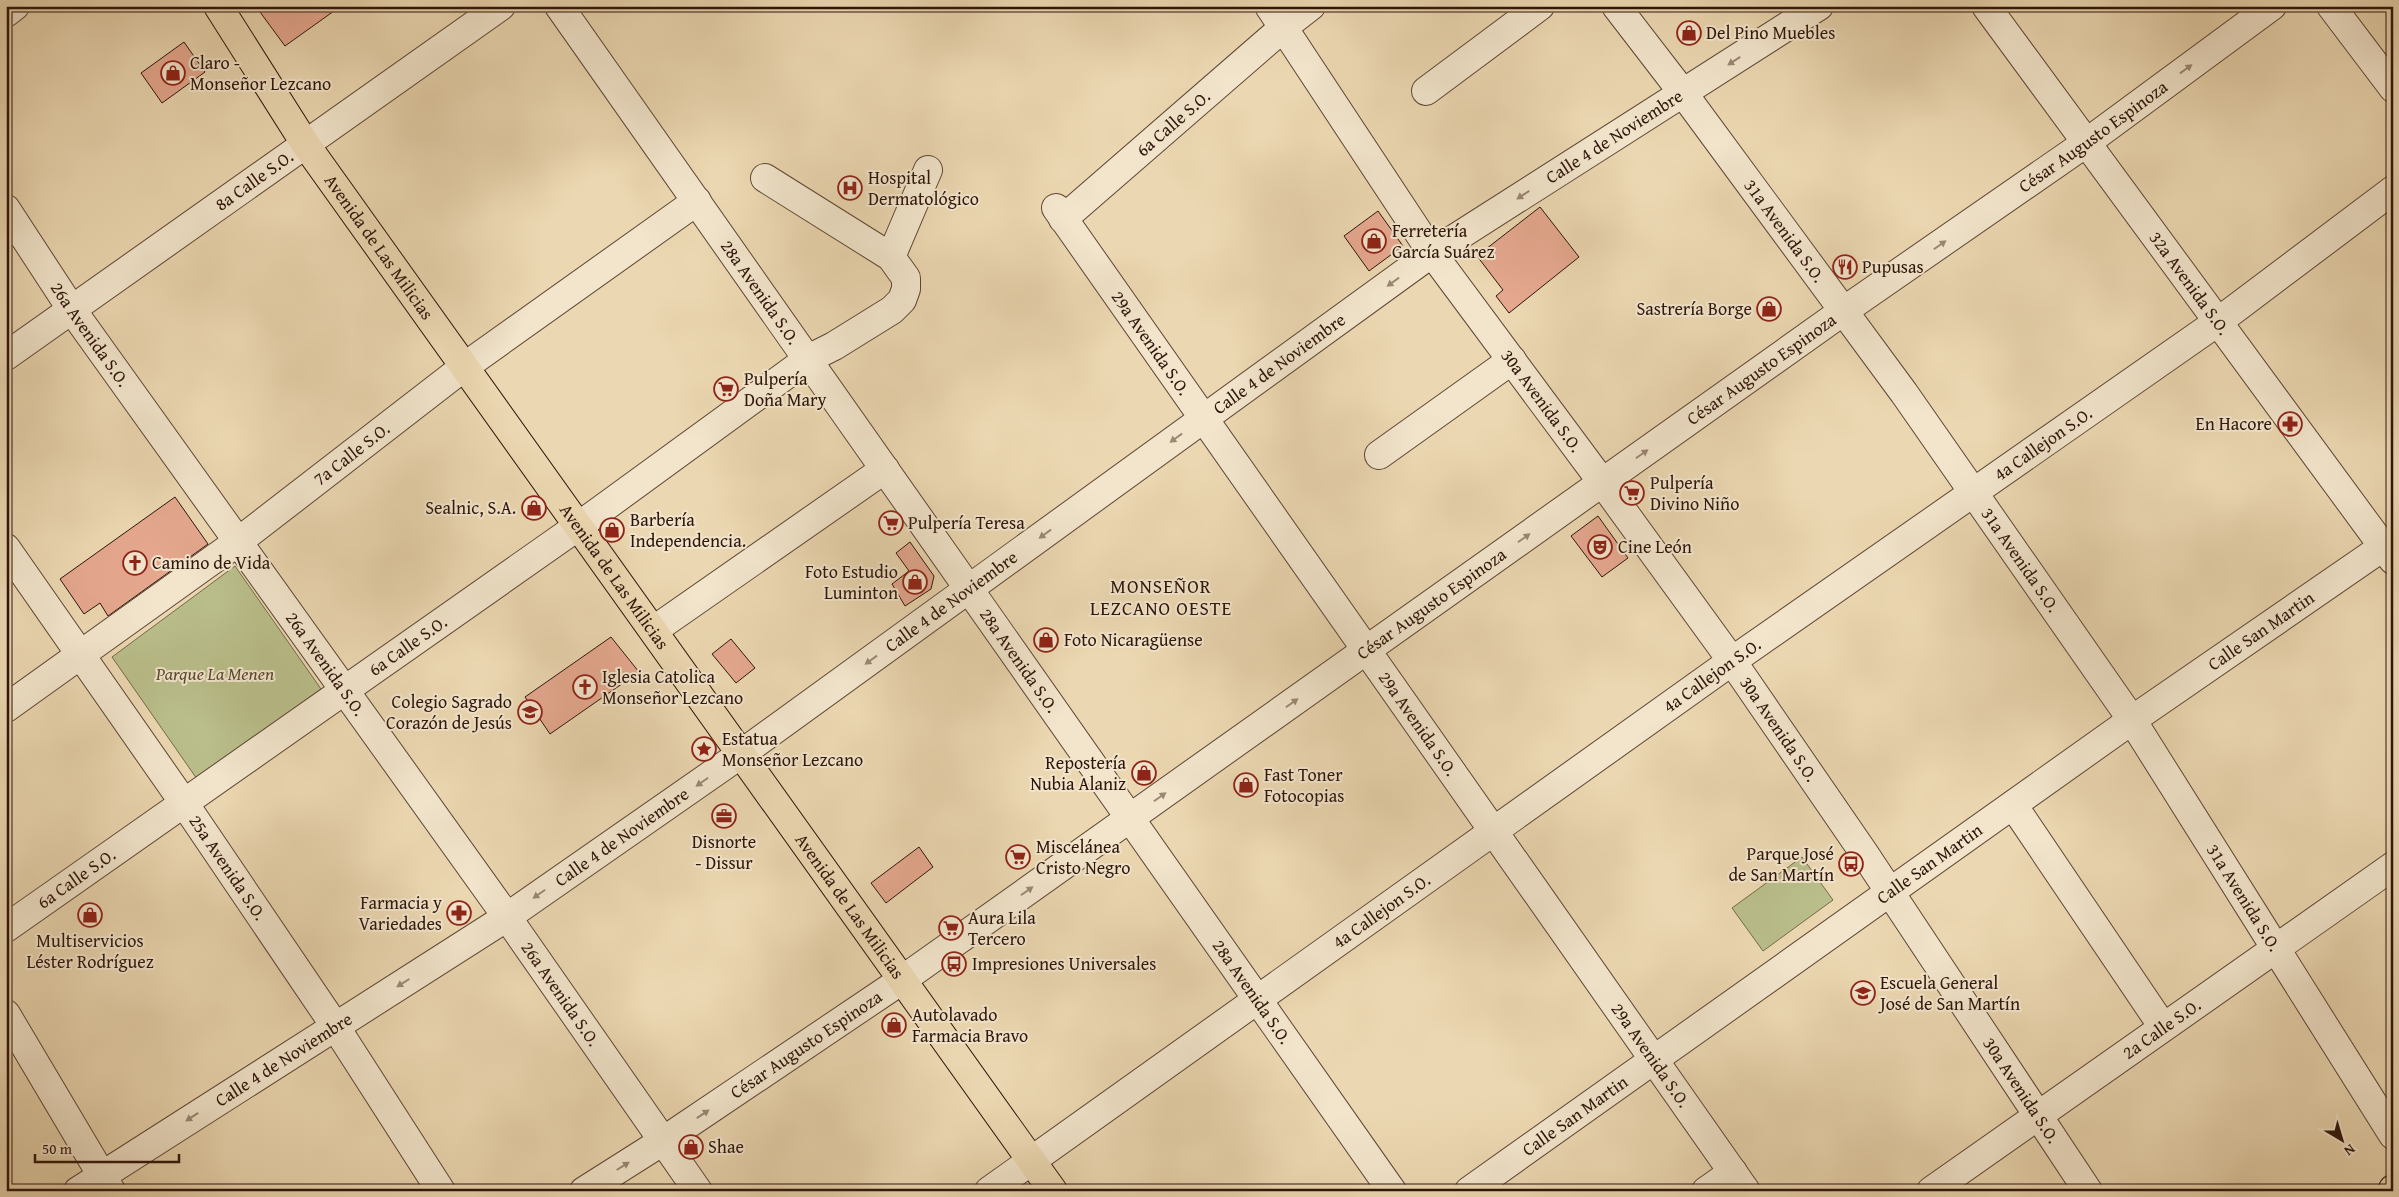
<svg xmlns="http://www.w3.org/2000/svg" width="2399" height="1197" viewBox="0 0 2399 1197" font-family="'Gentium Book Plus',serif">
<style>
.green{fill:#b9be8a;stroke:#746a4a}
.building{fill:#e5a88f;stroke:#2e150b}
.lines{fill:none;stroke-linecap:round;stroke-linejoin:round}
.minor-casing{stroke:#5d4634;stroke-width:30}
.major-casing{stroke:#2e150b;stroke-width:30}
.minor{stroke:#f2e5cc;stroke-width:28}
.major{stroke:#ebd7b1;stroke-width:28}
.oneway{fill:#9a8775}
.labels{text-anchor:middle;stroke-width:4;stroke-linejoin:round;paint-order:stroke}
.poi-label{font-size:18px;fill:#2e150b;stroke:#f2e5cc;text-anchor:start}
.street-label{font-size:18px;fill:#2e150b;stroke:#f2e5cc}
.park-label{font-size:18px;font-style:italic;fill:#584831;stroke:#f2e5cc}
.neighbourhood-label{font-size:19px;letter-spacing:1px;fill:#2e150b;stroke:#f2e5cc}
</style>
<rect width="100%" height="100%" fill="#ebd7b1"/>
<filter id="stains"><feTurbulence type="fractalNoise" baseFrequency=".004" numOctaves="4"/><feColorMatrix values="0 0 0 0 .2 0 0 0 0 .09 0 0 0 0 .02 0 0 0 .5 -.17"/></filter>
<radialGradient id="worn" r=".72"><stop offset=".6" stop-color="#630" stop-opacity="0"/><stop offset="1" stop-color="#630" stop-opacity=".3"/></radialGradient>
<path class="green" d="M 235,566 L 321,689 L 197,779 L 112,657 Z
M 1802,857 L 1833,900 L 1763,951 L 1732,908 Z"/>
<path class="building" d="M 268,6 L 341,6 L 285,46 L 260,12 Z
M 184,42 L 205,72 L 162,103 L 141,73 Z
M 1540,207 L 1579,257 L 1509,313 L 1496,296 L 1503,290 L 1477,256 Z
M 1378,211 L 1403,246 L 1369,271 L 1344,236 Z
M 175,497 L 208,544 L 108,616 L 100,603 L 84,614 L 60,579 Z
M 1598,516 L 1628,558 L 1602,577 L 1571,536 Z
M 910,542 L 934,576 L 931,589 L 905,606 L 892,584 L 909,571 L 896,553 Z
M 611,637 L 639,672 L 550,734 L 525,697 Z
M 731,639 L 755,668 L 736,683 L 712,654 Z
M 919,847 L 933,867 L 886,903 L 871,883 Z"/>
<g class="lines">
<g class="minor-casing">
<g id="minor">
<path id="s1" d="M 559,6 L 1392,1191"/>
<path id="s2" d="M 1269,6 L 1432,253 L 1602,482 L 1732,661 L 1864,853 L 2088,1191"/>
<path id="s3" d="M 1616,6 L 1683,93 L 1904,393 L 2132,720 L 2393,1135"/>
<path id="s4" d="M 1986,6 L 2393,560"/>
<path d="M 2331,6 L 2393,88"/>
<path d="M 6,13 L 15,6"/>
<path d="M 1426,91 L 1540,6"/>
<path id="s5" d="M 1056,208 L 1746,1191"/>
<path id="s6" d="M 6,209 L 72,310 L 507,917 L 698,1191"/>
<path id="s7" d="M 1063,219 L 1284,27 L 1311,6"/>
<path d="M 891,257 L 928,170"/>
<path id="s8" d="M 6,356 L 501,6"/>
<path d="M 1379,455 L 1512,360"/>
<path id="s9" d="M 6,548 L 184,803 L 335,1026 L 441,1191"/>
<path d="M 654,630 L 885,469"/>
<path id="s10" d="M 6,708 L 239,541 L 464,367 L 697,201"/>
<path d="M 2013,805 L 2163,1027"/>
<path id="s11" d="M 6,928 L 587,520 L 808,359 L 834,346 L 892,310 L 902,300 L 906,289 L 906,278 L 891,257 L 765,178"/>
<path d="M 6,1014 L 111,1191"/>
<path id="s12" d="M 78,1191 L 507,917 L 741,754 L 1432,253 L 1819,6"/>
<path id="s13" d="M 584,1191 L 663,1141 L 902,980 L 1842,312 L 2086,143 L 2272,6"/>
<path id="s14" d="M 989,1191 L 1732,661 L 2219,321 L 2393,190"/>
<path id="s15" d="M 1469,1191 L 2132,720 L 2393,540"/>
<path d="M 1706,1191 L 1733,1172"/>
<path id="s16" d="M 1931,1191 L 2393,866"/>
</g>
</g>
<g class="major-casing">
<g id="major">
<path id="s17" d="M 218,6 L 306,145 L 1053,1191"/>
<path d="M 2392,1191 L 2393,1189"/>
</g>
</g>
<use href="#minor" class="minor"/>
<use href="#major" class="major"/>
</g>
<defs><path id="oneway-solid" d="M-6-.8H1V-3.2L6.5 0L1 3.2V.8H-6Z" transform="scale(1.25)"/></defs>
<g class="oneway">
<use href="#oneway-solid" transform="translate(1734 61) rotate(147)"/>
<use href="#oneway-solid" transform="translate(2186 69) rotate(-36)"/>
<use href="#oneway-solid" transform="translate(1523 195) rotate(147)"/>
<use href="#oneway-solid" transform="translate(1940 245) rotate(-35)"/>
<use href="#oneway-solid" transform="translate(1393 282) rotate(144)"/>
<use href="#oneway-solid" transform="translate(1176 438) rotate(144)"/>
<use href="#oneway-solid" transform="translate(1642 454) rotate(-35)"/>
<use href="#oneway-solid" transform="translate(1045 534) rotate(144)"/>
<use href="#oneway-solid" transform="translate(1524 538) rotate(-35)"/>
<use href="#oneway-solid" transform="translate(871 660) rotate(144)"/>
<use href="#oneway-solid" transform="translate(1292 703) rotate(-35)"/>
<use href="#oneway-solid" transform="translate(702 782) rotate(145)"/>
<use href="#oneway-solid" transform="translate(1160 797) rotate(-35)"/>
<use href="#oneway-solid" transform="translate(1027 891) rotate(-35)"/>
<use href="#oneway-solid" transform="translate(539 894) rotate(145)"/>
<use href="#oneway-solid" transform="translate(403 983) rotate(148)"/>
<use href="#oneway-solid" transform="translate(703 1114) rotate(-34)"/>
<use href="#oneway-solid" transform="translate(192 1117) rotate(147)"/>
<use href="#oneway-solid" transform="translate(623 1166) rotate(-32)"/>
</g>
<defs>
<g id="shop-ring" transform="scale(1.25)"><circle r="9.5" fill="#f2e5cc" stroke="#8f2418" stroke-width="1.5"/><path d="M-5-2.5h2.3a2.7 3.5 0 0 1 5.4 0H5L5.5 6h-11ZM-1.5-2.5h3a1.5 2.3 0 0 0-3 0Z" fill="#8f2418"/></g>
<g id="hospital-ring" transform="scale(1.25)"><circle r="9.5" fill="#f2e5cc" stroke="#8f2418" stroke-width="1.5"/><path d="M-5-5h3v3.5h4V-5h3V5h-3V1.5h-4V5h-3Z" fill="#8f2418"/></g>
<g id="restaurant-ring" transform="scale(1.25)"><circle r="9.5" fill="#f2e5cc" stroke="#8f2418" stroke-width="1.5"/><path d="M-5-6h1v4h1v-4h1v4h1v-4h1v5L-1.5 .5V6h-2V.5L-5-1ZM5-6V6H3V1.5H1.5Q1.5-4 5-6Z" fill="#8f2418"/></g>
<g id="supermarket-ring" transform="scale(1.25)"><circle r="9.5" fill="#f2e5cc" stroke="#8f2418" stroke-width="1.5"/><path d="M-6-5.5h2.5l.6 2H6L4.5 2H-2.5L-4.4-4H-6ZM-1.5 3.2a1.3 1.3 0 1 0 .1 0ZM3 3.2a1.3 1.3 0 1 0 .1 0Z" fill="#8f2418"/></g>
<g id="pharmacy-ring" transform="scale(1.25)"><circle r="9.5" fill="#f2e5cc" stroke="#8f2418" stroke-width="1.5"/><path d="M-2-6h4v4h4v4h-4v4h-4v-4h-4v-4h4Z" fill="#8f2418"/></g>
<g id="theatre-ring" transform="scale(1.25)"><circle r="9.5" fill="#f2e5cc" stroke="#8f2418" stroke-width="1.5"/><path d="M-5-5.5Q0-4 5-5.5V0Q5 5 0 6Q-5 5-5 0ZM-3.3-2.5H-1v1.5H-3.3ZM1-2.5H3.3v1.5H1ZM-2.8 1Q0 5.5 2.8 1Z" fill="#8f2418"/></g>
<g id="church-ring" transform="scale(1.25)"><circle r="9.5" fill="#f2e5cc" stroke="#8f2418" stroke-width="1.5"/><path d="M-1.2-6h2.4v3.5h3.3v2.4h-3.3V6h-2.4V-.1h-3.3v-2.4h3.3Z" fill="#8f2418"/></g>
<g id="school-ring" transform="scale(1.25)"><circle r="9.5" fill="#f2e5cc" stroke="#8f2418" stroke-width="1.5"/><path d="M0-5L7-2L0 1L-7-2ZM-4 1L0 2.5L4 1V4Q0 6-4 4Z" fill="#8f2418"/></g>
<g id="sight-ring" transform="scale(1.25)"><circle r="9.5" fill="#f2e5cc" stroke="#8f2418" stroke-width="1.5"/><path d="M0-6L1.8-2.2L6-1.7L2.9 1.2L3.7 5.4L0 3.3L-3.7 5.4L-2.9 1.2L-6-1.7L-1.8-2.2Z" fill="#8f2418"/></g>
<g id="office-ring" transform="scale(1.25)"><circle r="9.5" fill="#f2e5cc" stroke="#8f2418" stroke-width="1.5"/><path d="M-6-3h4V-5.5h4V-3h4V5H-6ZM-1-4.5V-3h2v-1.5ZM-6 0V1H6V0Z" fill="#8f2418"/></g>
<g id="bus-ring" transform="scale(1.25)"><circle r="9.5" fill="#f2e5cc" stroke="#8f2418" stroke-width="1.5"/><path d="M-5-6H5V4H4V6H2V4H-2V6H-4V4H-5ZM-3.5-4V0h7V-4ZM-3.5 1.2v1.5H-2V1.2ZM2 1.2v1.5H3.5V1.2Z" fill="#8f2418"/></g>
</defs>
<g fill-rule="evenodd">
<use href="#shop-ring" x="1689" y="33"/>
<use href="#shop-ring" x="173" y="73"/>
<use href="#hospital-ring" x="850" y="188"/>
<use href="#shop-ring" x="1374" y="241"/>
<use href="#restaurant-ring" x="1845" y="267"/>
<use href="#shop-ring" x="1769" y="309"/>
<use href="#supermarket-ring" x="726" y="389"/>
<use href="#pharmacy-ring" x="2290" y="424"/>
<use href="#supermarket-ring" x="1632" y="493"/>
<use href="#shop-ring" x="534" y="508"/>
<use href="#supermarket-ring" x="891" y="523"/>
<use href="#shop-ring" x="612" y="530"/>
<use href="#theatre-ring" x="1600" y="547"/>
<use href="#church-ring" x="135" y="563"/>
<use href="#shop-ring" x="915" y="582"/>
<use href="#shop-ring" x="1046" y="640"/>
<use href="#church-ring" x="585" y="687"/>
<use href="#school-ring" x="530" y="712"/>
<use href="#sight-ring" x="704" y="749"/>
<use href="#shop-ring" x="1144" y="773"/>
<use href="#shop-ring" x="1246" y="785"/>
<use href="#office-ring" x="724" y="816"/>
<use href="#supermarket-ring" x="1018" y="857"/>
<use href="#bus-ring" x="1851" y="864"/>
<use href="#pharmacy-ring" x="459" y="913"/>
<use href="#shop-ring" x="90" y="915"/>
<use href="#supermarket-ring" x="951" y="928"/>
<use href="#bus-ring" x="954" y="964"/>
<use href="#school-ring" x="1863" y="993"/>
<use href="#shop-ring" x="894" y="1025"/>
<use href="#shop-ring" x="691" y="1147"/>
</g>
<g class="labels">
<g class="poi-label">
<text x="1706" y="39">Del Pino Muebles</text>
<text x="190" y="69">Claro -<tspan x="190" dy="21">Monseñor Lezcano</tspan></text>
<text x="868" y="184">Hospital<tspan x="868" dy="21">Dermatológico</tspan></text>
<text x="1392" y="237">Ferretería<tspan x="1392" dy="21">García Suárez</tspan></text>
<text x="1862" y="273">Pupusas</text>
<text x="1752" y="315" text-anchor="end">Sastrería Borge</text>
<text x="744" y="385">Pulpería<tspan x="744" dy="21">Doña Mary</tspan></text>
<text x="2272" y="430" text-anchor="end">En Hacore</text>
<text x="1650" y="489">Pulpería<tspan x="1650" dy="21">Divino Niño</tspan></text>
<text x="516" y="514" text-anchor="end">Sealnic, S.A.</text>
<text x="630" y="526">Barbería<tspan x="630" dy="21">Independencia.</tspan></text>
<text x="908" y="529">Pulpería Teresa</text>
<text x="1618" y="553">Cine León</text>
<text x="152" y="569">Camino de Vida</text>
<text x="898" y="578" text-anchor="end">Foto Estudio<tspan x="898" dy="21">Luminton</tspan></text>
<text x="1064" y="646">Foto Nicaragüense</text>
<text x="602" y="683">Iglesia Catolica<tspan x="602" dy="21">Monseñor Lezcano</tspan></text>
<text x="512" y="708" text-anchor="end">Colegio Sagrado<tspan x="512" dy="21">Corazón de Jesús</tspan></text>
<text x="722" y="745">Estatua<tspan x="722" dy="21">Monseñor Lezcano</tspan></text>
<text x="1126" y="769" text-anchor="end">Repostería<tspan x="1126" dy="21">Nubia Alaniz</tspan></text>
<text x="1264" y="781">Fast Toner<tspan x="1264" dy="21">Fotocopias</tspan></text>
<text x="724" y="848" text-anchor="middle">Disnorte<tspan x="724" dy="21">- Dissur</tspan></text>
<text x="1036" y="853">Miscelánea<tspan x="1036" dy="21">Cristo Negro</tspan></text>
<text x="1834" y="860" text-anchor="end">Parque José<tspan x="1834" dy="21">de San Martín</tspan></text>
<text x="442" y="909" text-anchor="end">Farmacia y<tspan x="442" dy="21">Variedades</tspan></text>
<text x="968" y="924">Aura Lila<tspan x="968" dy="21">Tercero</tspan></text>
<text x="90" y="947" text-anchor="middle">Multiservicios<tspan x="90" dy="21">Léster Rodríguez</tspan></text>
<text x="972" y="970">Impresiones Universales</text>
<text x="1880" y="989">Escuela General<tspan x="1880" dy="21">José de San Martín</tspan></text>
<text x="912" y="1021">Autolavado<tspan x="912" dy="21">Farmacia Bravo</tspan></text>
<text x="708" y="1153">Shae</text>
</g>
<g class="street-label">
<text dy="6" stroke="none"><textPath href="#s7" startOffset="146">6a Calle S.O.</textPath></text>
<text dy="6" stroke="none"><textPath href="#s12" startOffset="1864">Calle 4 de Noviembre</textPath></text>
<text dy="6" stroke="none"><textPath href="#s13" startOffset="1841">César Augusto Espinoza</textPath></text>
<text dy="6" stroke="none"><textPath href="#s8" startOffset="304">8a Calle S.O.</textPath></text>
<text dy="6" stroke="none"><textPath href="#s3" startOffset="281">31a Avenida S.O.</textPath></text>
<text dy="6" stroke="none"><textPath href="#s17" startOffset="290">Avenida de Las Milicias</textPath></text>
<text dy="6" stroke="none"><textPath href="#s4" startOffset="344">32a Avenida S.O.</textPath></text>
<text dy="6" stroke="none"><textPath href="#s1" startOffset="350">28a Avenida S.O.</textPath></text>
<text dy="6" stroke="none"><textPath href="#s6" startOffset="151">26a Avenida S.O.</textPath></text>
<text dy="6" stroke="none"><textPath href="#s5" startOffset="165">29a Avenida S.O.</textPath></text>
<text dy="6" stroke="none"><textPath href="#s12" startOffset="1459">Calle 4 de Noviembre</textPath></text>
<text dy="6" stroke="none"><textPath href="#s13" startOffset="1436">César Augusto Espinoza</textPath></text>
<text dy="6" stroke="none"><textPath href="#s2" startOffset="480">30a Avenida S.O.</textPath></text>
<text dy="6" stroke="none"><textPath href="#s14" startOffset="1292">4a Callejon S.O.</textPath></text>
<text dy="6" stroke="none"><textPath href="#s10" startOffset="429">7a Calle S.O.</textPath></text>
<text dy="6" stroke="none"><textPath href="#s3" startOffset="686">31a Avenida S.O.</textPath></text>
<text dy="6" stroke="none"><textPath href="#s17" startOffset="695">Avenida de Las Milicias</textPath></text>
<text dy="6" stroke="none"><textPath href="#s12" startOffset="1054">Calle 4 de Noviembre</textPath></text>
<text dy="6" stroke="none"><textPath href="#s13" startOffset="1031">César Augusto Espinoza</textPath></text>
<text dy="6" stroke="none"><textPath href="#s15" startOffset="970">Calle San Martin</textPath></text>
<text dy="6" stroke="none"><textPath href="#s11" startOffset="491">6a Calle S.O.</textPath></text>
<text dy="6" stroke="none"><textPath href="#s1" startOffset="800">28a Avenida S.O.</textPath></text>
<text dy="6" stroke="none"><textPath href="#s6" startOffset="556">26a Avenida S.O.</textPath></text>
<text dy="6" stroke="none"><textPath href="#s14" startOffset="888">4a Callejon S.O.</textPath></text>
<text dy="6" stroke="none"><textPath href="#s5" startOffset="630">29a Avenida S.O.</textPath></text>
<text dy="6" stroke="none"><textPath href="#s2" startOffset="885">30a Avenida S.O.</textPath></text>
<text dy="6" stroke="none"><textPath href="#s12" startOffset="649">Calle 4 de Noviembre</textPath></text>
<text dy="6" stroke="none"><textPath href="#s15" startOffset="565">Calle San Martin</textPath></text>
<text dy="6" stroke="none"><textPath href="#s9" startOffset="389">25a Avenida S.O.</textPath></text>
<text dy="6" stroke="none"><textPath href="#s11" startOffset="86">6a Calle S.O.</textPath></text>
<text dy="6" stroke="none"><textPath href="#s3" startOffset="1091">31a Avenida S.O.</textPath></text>
<text dy="6" stroke="none"><textPath href="#s17" startOffset="1100">Avenida de Las Milicias</textPath></text>
<text dy="6" stroke="none"><textPath href="#s14" startOffset="482">4a Callejon S.O.</textPath></text>
<text dy="6" stroke="none"><textPath href="#s1" startOffset="1205">28a Avenida S.O.</textPath></text>
<text dy="6" stroke="none"><textPath href="#s6" startOffset="961">26a Avenida S.O.</textPath></text>
<text dy="6" stroke="none"><textPath href="#s16" startOffset="282">2a Calle S.O.</textPath></text>
<text dy="6" stroke="none"><textPath href="#s13" startOffset="266">César Augusto Espinoza</textPath></text>
<text dy="6" stroke="none"><textPath href="#s5" startOffset="1035">29a Avenida S.O.</textPath></text>
<text dy="6" stroke="none"><textPath href="#s12" startOffset="244">Calle 4 de Noviembre</textPath></text>
<text dy="6" stroke="none"><textPath href="#s2" startOffset="1320">30a Avenida S.O.</textPath></text>
<text dy="6" stroke="none"><textPath href="#s15" startOffset="130">Calle San Martin</textPath></text>
</g>
<g class="park-label">
<text x="215" y="680">Parque La Menen</text>
</g>
<g class="neighbourhood-label">
<text x="1161" y="593">MONSEÑOR<tspan x="1161" dy="22">LEZCANO OESTE</tspan></text>
</g>
</g>
<rect width="2399" height="1197" fill="none" stroke="#ebd7b1" stroke-width="25"/>
<rect x="8" y="8" width="2384" height="1182" fill="none" stroke="#2e150b" stroke-width="2.5"/>
<rect x="12" y="12" width="2374" height="1172" fill="none" stroke="#2e150b"/>
<g transform="translate(2342 1140) rotate(142)" stroke="#f2e5cc" stroke-width="4" paint-order="stroke">
<path d="M0-4L9 19L0 12L-9 19Z" fill="#2e150b"/>
<text y="-8" font-size="14" font-weight="bold" text-anchor="middle" fill="#2e150b">N</text>
</g>
<path d="M35 1154v8h144v-8" fill="none" stroke="#2e150b" stroke-width="2.5"/>
<text x="42" y="1154" font-size="15" fill="#2e150b" stroke="#f2e5cc" stroke-width="4" paint-order="stroke">50 m</text>
<rect width="100%" height="100%" filter="url(#stains)"/>
<rect width="100%" height="100%" fill="url(#worn)"/>
</svg>
